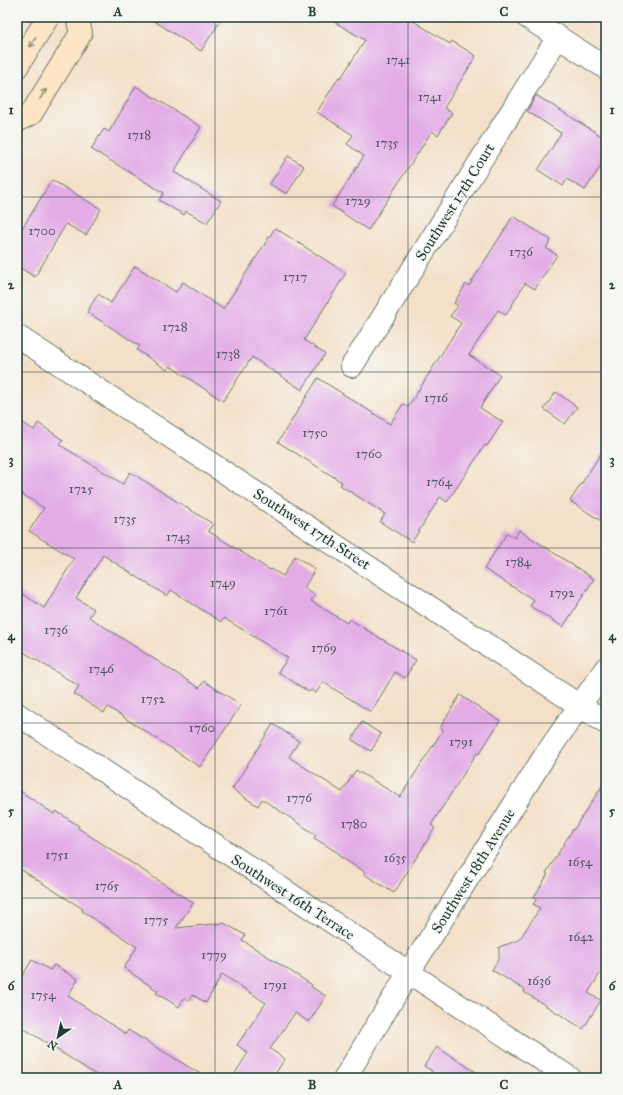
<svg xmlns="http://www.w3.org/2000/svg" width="623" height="1095" viewBox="0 0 623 1095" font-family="'IM FELL Great Primer',serif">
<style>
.building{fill:#e3ace7}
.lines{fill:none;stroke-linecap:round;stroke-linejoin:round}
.street-casing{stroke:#6a7668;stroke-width:24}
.secondary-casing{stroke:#6a7668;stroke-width:24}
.street{stroke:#fff;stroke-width:22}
.secondary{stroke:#fde5c5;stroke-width:22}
.oneway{stroke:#8e917c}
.grid{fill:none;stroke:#1f3d34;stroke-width:1;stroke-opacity:0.55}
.labels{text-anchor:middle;stroke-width:3;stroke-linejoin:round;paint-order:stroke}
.number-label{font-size:13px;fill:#505961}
.street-label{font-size:15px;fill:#1f3d34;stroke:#f6f6f2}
.neatline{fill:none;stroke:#1f3d34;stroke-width:1.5}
.grid-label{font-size:13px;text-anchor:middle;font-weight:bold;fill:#1f3d34}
</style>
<rect width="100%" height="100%" fill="#f6f6f2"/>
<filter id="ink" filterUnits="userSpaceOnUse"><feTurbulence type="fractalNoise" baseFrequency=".025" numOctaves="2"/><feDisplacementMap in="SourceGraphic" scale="8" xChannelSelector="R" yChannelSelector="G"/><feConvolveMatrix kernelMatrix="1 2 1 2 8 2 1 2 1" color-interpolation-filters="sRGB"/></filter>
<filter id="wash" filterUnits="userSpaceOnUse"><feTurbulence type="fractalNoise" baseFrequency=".012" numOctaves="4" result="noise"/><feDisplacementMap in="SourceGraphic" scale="16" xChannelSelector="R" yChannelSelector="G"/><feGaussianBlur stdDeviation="0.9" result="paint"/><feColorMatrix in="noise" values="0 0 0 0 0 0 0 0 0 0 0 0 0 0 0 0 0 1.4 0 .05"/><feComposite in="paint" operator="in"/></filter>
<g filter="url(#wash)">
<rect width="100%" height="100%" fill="#f4e0c8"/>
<g id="blocks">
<path class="building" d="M 148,17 L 223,17 L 201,51 Z
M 326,17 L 407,17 L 450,44 L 452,41 L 476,56 L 444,108 L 452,113 L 438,135 L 432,131 L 368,230 L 332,206 L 364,156 L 347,144 L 353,135 L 317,112 L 339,77 L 341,78 L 365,40 Z
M 136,86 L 201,127 L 174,172 L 221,201 L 207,223 L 186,211 L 184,215 L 159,200 L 164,193 L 91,149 L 104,129 L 109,132 Z
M 536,95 L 606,139 L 606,158 L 585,190 L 567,179 L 563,186 L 538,170 L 561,133 L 527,111 Z
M 288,156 L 304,166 L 287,194 L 270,184 Z
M 52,180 L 101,209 L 86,235 L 66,224 L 35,277 L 17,266 L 17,237 Z
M 513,216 L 551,240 L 546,248 L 557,255 L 535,289 L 525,283 L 506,315 L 498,310 L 469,355 L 500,375 L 480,408 L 503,422 L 487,446 L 485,445 L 447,502 L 440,497 L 412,542 L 380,522 L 385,514 L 340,485 L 342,482 L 278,442 L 318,378 L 390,424 L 403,404 L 408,407 L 461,323 L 450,316 L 458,306 L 454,303 L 466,284 L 469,286 Z
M 275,228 L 346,273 L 304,340 L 325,354 L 302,390 L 252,357 L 223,401 L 170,366 L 167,370 L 137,350 L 140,346 L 87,312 L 98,294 L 111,303 L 135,266 L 176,292 L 183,282 L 223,309 Z
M 556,392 L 577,407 L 565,424 L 544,409 Z
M 17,419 L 34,430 L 38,423 L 63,440 L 60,445 L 123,484 L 130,472 L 213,524 L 208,531 L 270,570 L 271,569 L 283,576 L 295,556 L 315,569 L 304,588 L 315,595 L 311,601 L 347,623 L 349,619 L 416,660 L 405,678 L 395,672 L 371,712 L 323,682 L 316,693 L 311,690 L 309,692 L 278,672 L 288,658 L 224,618 L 221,622 L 171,590 L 167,596 L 103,555 L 76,598 L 94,609 L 89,617 L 199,688 L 204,681 L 241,705 L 200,767 L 108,707 L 104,713 L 74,694 L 79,686 L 17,648 L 17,590 L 44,608 L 74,559 L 29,531 L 44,508 L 17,491 Z
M 606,446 L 606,524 L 570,501 Z
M 519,530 L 594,579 L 563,627 L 530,606 L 534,600 L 484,569 L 507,533 L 515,538 Z
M 460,695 L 500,721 L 479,754 L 477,753 L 431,825 L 435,828 L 394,893 L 364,874 L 365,872 L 339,856 L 340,854 L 314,838 L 316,835 L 262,799 L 258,806 L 232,789 L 273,724 L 299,741 L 289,757 L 342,792 L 356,770 L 400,797 L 443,730 L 440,728 Z
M 362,722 L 381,734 L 371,751 L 352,740 Z
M 606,780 L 606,964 L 588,993 L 601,1000 L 583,1029 L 524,992 L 525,990 L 492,970 L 499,958 L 499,947 L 519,940 L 540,908 L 533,904 L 537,899 L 534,897 L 548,874 L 546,873 L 573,829 L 574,829 Z
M 17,789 L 54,814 L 56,811 L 79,826 L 78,828 L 193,903 L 176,928 L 224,923 L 245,935 L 242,940 L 312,985 L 311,987 L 326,996 L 309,1022 L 295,1013 L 270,1049 L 285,1059 L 272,1078 L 232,1078 L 248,1053 L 237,1045 L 266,1003 L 222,974 L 206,1003 L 193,995 L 189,1001 L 184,998 L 179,1007 L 156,993 L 158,991 L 124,968 L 137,947 L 82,911 L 83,909 L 17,867 Z
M 32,960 L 50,970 L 54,965 L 78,979 L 68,996 L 126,1034 L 128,1030 L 207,1078 L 101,1078 L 17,1024 L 17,985 Z
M 437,1047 L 485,1078 L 427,1078 L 432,1071 L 424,1066 Z"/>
</g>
</g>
<g filter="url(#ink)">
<use href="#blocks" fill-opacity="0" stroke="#6a7668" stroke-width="1"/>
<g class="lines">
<g class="street-casing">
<path id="street" d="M 527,17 L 606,68
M 17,336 L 606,723
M 352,366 L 558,37
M 17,714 L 373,949 L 570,1078
M 345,1078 L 409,972 L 544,757 L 606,668"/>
</g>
<g class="secondary-casing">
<path id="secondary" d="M 17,67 L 48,17
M 17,121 L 31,114 L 81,33 L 77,17"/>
</g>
<use href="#street" class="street"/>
<use href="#secondary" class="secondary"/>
</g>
<defs><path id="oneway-shaft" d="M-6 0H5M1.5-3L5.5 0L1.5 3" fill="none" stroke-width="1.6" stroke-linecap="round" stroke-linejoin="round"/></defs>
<g class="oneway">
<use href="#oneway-shaft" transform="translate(33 42) rotate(122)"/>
<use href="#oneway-shaft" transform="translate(43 94) rotate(-58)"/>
</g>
</g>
<path class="grid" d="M 215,17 L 215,1078M 408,17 L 408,1078M 17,197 L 606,197M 17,372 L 606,372M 17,548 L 606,548M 17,723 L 606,723M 17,898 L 606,898"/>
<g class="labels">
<g class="number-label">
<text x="398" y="64">1741</text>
<text x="430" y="101">1741</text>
<text x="139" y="139">1718</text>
<text x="387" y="147">1735</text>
<text x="358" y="205">1729</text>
<text x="42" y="235">1700</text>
<text x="521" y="256">1736</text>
<text x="295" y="281">1717</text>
<text x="175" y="331">1728</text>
<text x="228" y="358">1738</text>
<text x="436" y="402">1716</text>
<text x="315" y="437">1750</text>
<text x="369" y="458">1760</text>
<text x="439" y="486">1764</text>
<text x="81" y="493">1725</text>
<text x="125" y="523">1735</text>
<text x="178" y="541">1743</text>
<text x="518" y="566">1784</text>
<text x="223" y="587">1749</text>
<text x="562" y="597">1792</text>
<text x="276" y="615">1761</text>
<text x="56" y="634">1736</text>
<text x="324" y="652">1769</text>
<text x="101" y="673">1746</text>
<text x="153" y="703">1752</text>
<text x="202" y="732">1760</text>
<text x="461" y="746">1791</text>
<text x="299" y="802">1776</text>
<text x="354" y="828">1780</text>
<text x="57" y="859">1751</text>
<text x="395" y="862">1635</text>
<text x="580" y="866">1654</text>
<text x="107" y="890">1765</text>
<text x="156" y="924">1775</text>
<text x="581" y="941">1642</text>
<text x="214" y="959">1779</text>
<text x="539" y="985">1636</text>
<text x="275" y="989">1791</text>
<text x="43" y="999">1754</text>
</g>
<g class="street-label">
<text transform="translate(455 202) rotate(-58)" y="5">Southwest 17th Court</text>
<text transform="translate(312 529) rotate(33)" y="5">Southwest 17th Street</text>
<text transform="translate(473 871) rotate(-58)" y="5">Southwest 18th Avenue</text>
<text transform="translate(293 897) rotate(33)" y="5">Southwest 16th Terrace</text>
</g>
</g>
<rect width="623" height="1095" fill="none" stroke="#f6f6f2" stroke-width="44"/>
<g transform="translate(58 1037) rotate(214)" stroke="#f6f6f2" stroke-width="3" paint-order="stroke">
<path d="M0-3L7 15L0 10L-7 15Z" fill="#1f3d34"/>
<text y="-6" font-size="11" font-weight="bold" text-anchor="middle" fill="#1f3d34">N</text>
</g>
<rect x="22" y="22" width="579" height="1051" class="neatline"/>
<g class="grid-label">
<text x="118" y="16">A</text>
<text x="312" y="16">B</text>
<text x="504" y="16">C</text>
<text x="11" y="114">1</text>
<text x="612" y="114">1</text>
<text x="11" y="289">2</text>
<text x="612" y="289">2</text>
<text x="11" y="464">3</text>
<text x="612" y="464">3</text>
<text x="11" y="640">4</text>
<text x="612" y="640">4</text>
<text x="11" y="815">5</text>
<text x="612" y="815">5</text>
<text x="11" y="990">6</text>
<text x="612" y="990">6</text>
<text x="118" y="1089">A</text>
<text x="312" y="1089">B</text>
<text x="504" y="1089">C</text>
</g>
</svg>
